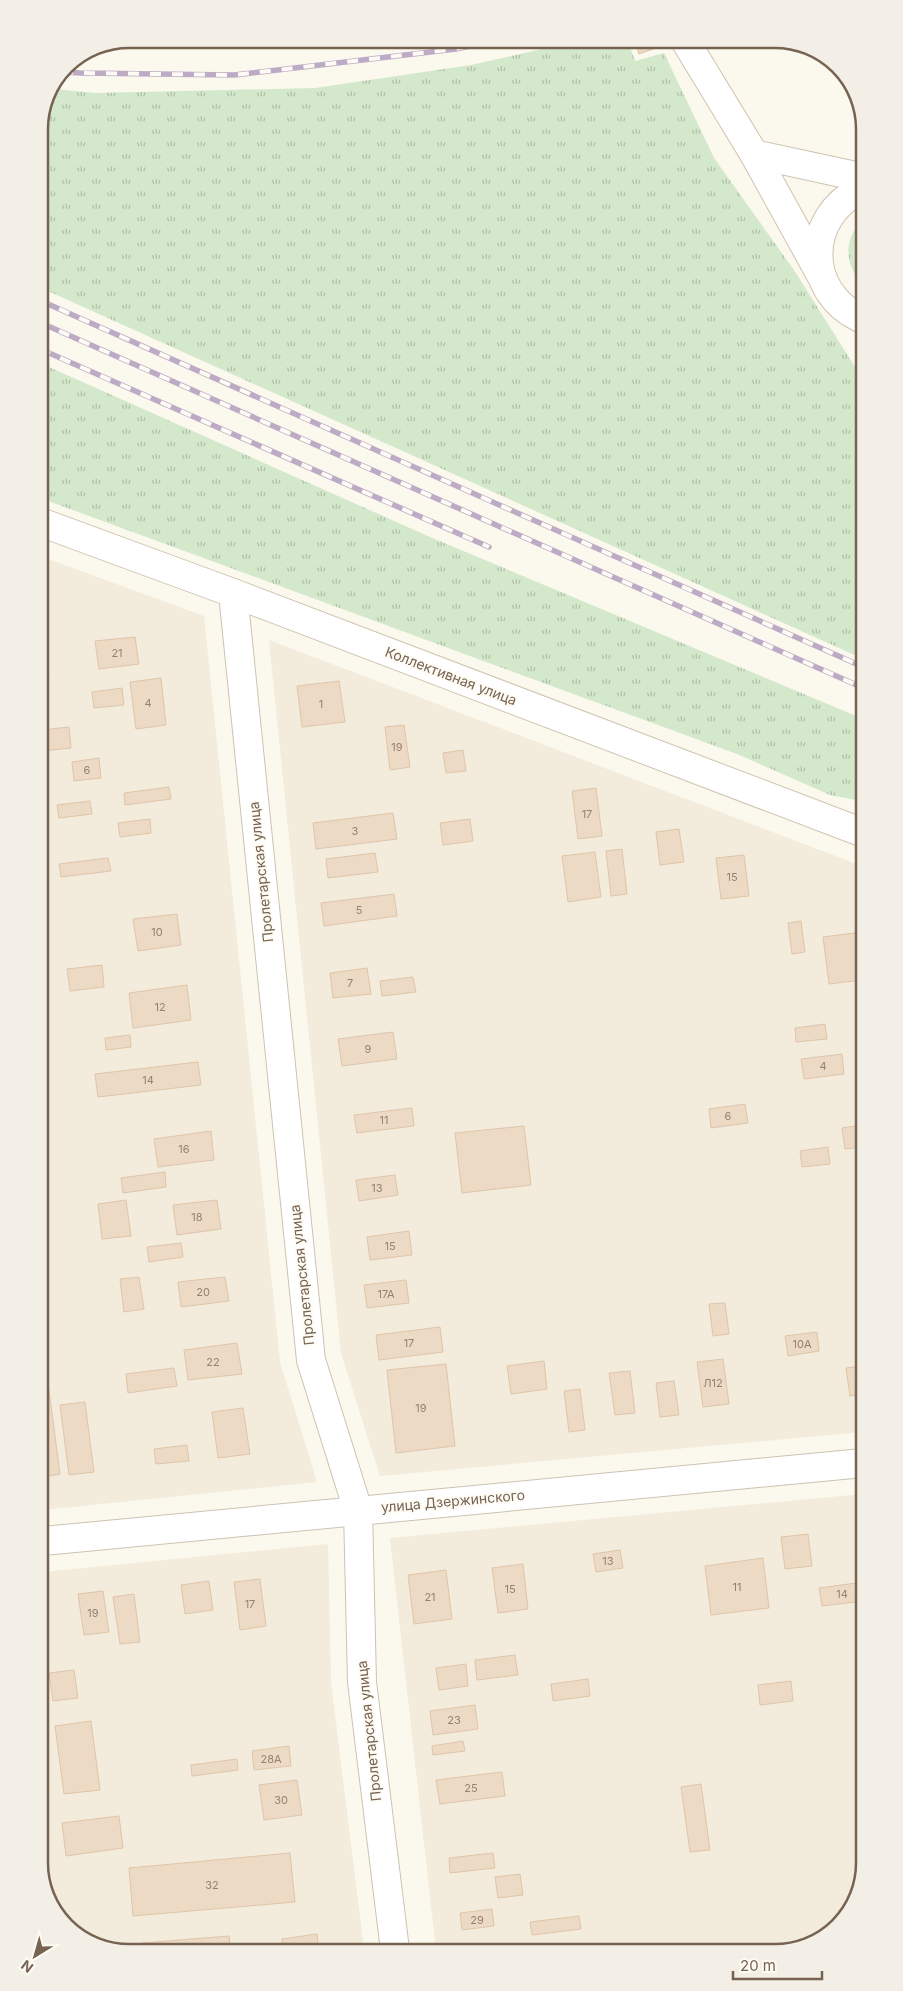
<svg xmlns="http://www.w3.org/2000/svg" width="903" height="1991" viewBox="0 0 903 1991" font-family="Inter,sans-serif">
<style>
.residential{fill:#f3ebdc}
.grass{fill:url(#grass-tufts)}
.building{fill:#ecdac5;stroke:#e0c5a9}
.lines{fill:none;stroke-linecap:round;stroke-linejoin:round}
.street-casing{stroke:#cdc2b3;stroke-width:30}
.secondary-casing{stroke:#d0c3b1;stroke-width:30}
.path{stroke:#d4c0aa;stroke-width:3;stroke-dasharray:1 4;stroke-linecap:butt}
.street{stroke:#fff;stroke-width:28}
.secondary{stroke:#fff;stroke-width:28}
.rail-casing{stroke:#bdabc6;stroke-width:5.5}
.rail{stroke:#fefbf4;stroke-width:4;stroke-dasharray:11;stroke-linecap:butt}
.labels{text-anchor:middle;stroke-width:4;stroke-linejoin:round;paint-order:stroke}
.number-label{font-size:11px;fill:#94816e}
.street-label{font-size:14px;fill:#766351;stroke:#fefbf4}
.rim{fill:none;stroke:#766351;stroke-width:2.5}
</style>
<defs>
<pattern id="grass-tufts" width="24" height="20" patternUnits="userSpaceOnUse" patternTransform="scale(1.25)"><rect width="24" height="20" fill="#d4e9cc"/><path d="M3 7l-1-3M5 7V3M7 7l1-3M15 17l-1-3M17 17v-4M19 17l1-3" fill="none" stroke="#b1c0a8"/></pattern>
</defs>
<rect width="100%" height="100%" fill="#fbf8ed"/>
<path class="residential" d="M 40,556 L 204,616 L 280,1362 L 317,1482 L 43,1510 Z
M 269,640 L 862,866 L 863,1432 L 380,1476 L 341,1353 Z
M 863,1494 L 864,1863 L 849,1913 L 804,1947 L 436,1950 L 390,1538 Z
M 328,1544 L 331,1682 L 364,1950 L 122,1952 L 74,1934 L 44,1892 L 43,1572 Z"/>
<path class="grass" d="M 586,39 L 627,39 L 635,61 L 664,53 L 714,158 L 794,270 L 860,375 L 861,658 L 39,287 L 39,123 L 54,89 L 95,93 L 315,88 L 471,65 Z
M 860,223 L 860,281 C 845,264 844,239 860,223 Z
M 40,363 L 430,537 L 861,718 L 861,801 L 830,795 L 737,754 L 40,498 Z"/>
<path class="building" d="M 634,39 L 653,39 L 656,48 L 639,54 Z
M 135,637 L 139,664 L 99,669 L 95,641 Z
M 47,660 L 49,676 L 40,677 L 40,661 Z
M 161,678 L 166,725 L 136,729 L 130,682 Z
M 339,681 L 345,722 L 302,727 L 297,686 Z
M 122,688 L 124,705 L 94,708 L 92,692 Z
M 404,725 L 410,767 L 390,770 L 385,727 Z
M 69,727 L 71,748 L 42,751 L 41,730 Z
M 463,750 L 466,771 L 446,773 L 443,753 Z
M 99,758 L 101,778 L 74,781 L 72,762 Z
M 169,787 L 171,799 L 125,805 L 124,793 Z
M 596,788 L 602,836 L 578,839 L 572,791 Z
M 90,801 L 92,814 L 59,818 L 57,805 Z
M 393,813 L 397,839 L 316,849 L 313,823 Z
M 150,819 L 151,833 L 120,837 L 118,823 Z
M 470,819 L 473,841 L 443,845 L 440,823 Z
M 679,829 L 684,862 L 660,865 L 656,832 Z
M 622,849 L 627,894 L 611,896 L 606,851 Z
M 595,852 L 601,897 L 568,902 L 562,856 Z
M 375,853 L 378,872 L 328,878 L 326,859 Z
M 744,855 L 749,896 L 721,899 L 716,858 Z
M 108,858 L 111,871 L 61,877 L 59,864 Z
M 394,894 L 397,916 L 324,926 L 321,903 Z
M 177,914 L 181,945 L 138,951 L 133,919 Z
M 801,921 L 805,952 L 792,954 L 788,923 Z
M 862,932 L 862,980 L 829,984 L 823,937 Z
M 102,965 L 104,987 L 70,991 L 67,969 Z
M 367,968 L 371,994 L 333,998 L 330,973 Z
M 413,977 L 416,992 L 382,996 L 380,981 Z
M 187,985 L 191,1020 L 133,1028 L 129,993 Z
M 825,1024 L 827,1039 L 796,1042 L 795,1028 Z
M 393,1032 L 397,1059 L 342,1066 L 338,1039 Z
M 130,1035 L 131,1047 L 106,1050 L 105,1038 Z
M 842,1054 L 844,1074 L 804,1079 L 801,1059 Z
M 198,1062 L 201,1085 L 98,1097 L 95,1074 Z
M 745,1104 L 748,1123 L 711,1128 L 709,1109 Z
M 412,1108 L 414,1126 L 357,1133 L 354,1115 Z
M 862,1125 L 862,1147 L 845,1149 L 842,1128 Z
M 524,1126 L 531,1185 L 462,1193 L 455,1133 Z
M 211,1131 L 214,1160 L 158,1167 L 154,1139 Z
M 828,1147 L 830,1164 L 802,1167 L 800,1151 Z
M 165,1172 L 166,1187 L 123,1193 L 121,1178 Z
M 395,1175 L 398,1195 L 359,1201 L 356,1180 Z
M 126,1200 L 131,1236 L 102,1239 L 98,1204 Z
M 217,1200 L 221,1229 L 177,1235 L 173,1205 Z
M 862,1202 L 863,1228 L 860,1229 L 857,1203 Z
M 409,1231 L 412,1255 L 370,1260 L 367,1237 Z
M 181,1243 L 183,1257 L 149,1262 L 147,1247 Z
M 139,1277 L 144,1309 L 124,1312 L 120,1279 Z
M 225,1277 L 229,1301 L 181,1307 L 178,1282 Z
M 406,1280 L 409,1303 L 367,1308 L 364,1285 Z
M 725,1303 L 729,1334 L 713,1336 L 709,1304 Z
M 440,1327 L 443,1352 L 379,1360 L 376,1335 Z
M 817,1332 L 819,1351 L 788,1356 L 785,1336 Z
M 42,1337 L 60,1474 L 43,1477 Z
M 237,1343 L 242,1374 L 188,1380 L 184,1350 Z
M 723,1359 L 729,1404 L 703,1407 L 697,1362 Z
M 544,1361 L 547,1389 L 511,1394 L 507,1366 Z
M 446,1364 L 455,1446 L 396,1453 L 387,1370 Z
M 861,1366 L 863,1394 L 850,1396 L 846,1368 Z
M 174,1368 L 177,1386 L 128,1393 L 126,1374 Z
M 630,1371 L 635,1413 L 615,1415 L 609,1373 Z
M 674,1381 L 679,1415 L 660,1417 L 656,1383 Z
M 580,1389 L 585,1430 L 569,1432 L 564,1391 Z
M 85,1402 L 94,1472 L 69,1475 L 60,1405 Z
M 243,1408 L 250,1454 L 218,1458 L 212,1412 Z
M 187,1445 L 189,1461 L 156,1464 L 154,1449 Z
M 808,1534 L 812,1566 L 785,1569 L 781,1537 Z
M 620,1550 L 623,1568 L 596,1572 L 593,1554 Z
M 763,1558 L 769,1608 L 711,1615 L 705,1566 Z
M 523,1564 L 528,1609 L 498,1613 L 492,1568 Z
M 446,1570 L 452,1619 L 414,1624 L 408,1575 Z
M 260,1579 L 266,1626 L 240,1630 L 234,1582 Z
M 209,1581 L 213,1610 L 185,1614 L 181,1585 Z
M 863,1582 L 864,1601 L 822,1606 L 819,1588 Z
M 103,1591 L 109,1632 L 84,1635 L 78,1594 Z
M 134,1594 L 140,1642 L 120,1644 L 113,1597 Z
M 515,1655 L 518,1675 L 477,1680 L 475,1660 Z
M 466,1664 L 468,1686 L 439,1690 L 436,1668 Z
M 74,1670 L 78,1698 L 53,1701 L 49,1673 Z
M 588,1679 L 590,1696 L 553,1701 L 551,1684 Z
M 791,1681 L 793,1701 L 760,1705 L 758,1685 Z
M 475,1705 L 478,1729 L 433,1735 L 430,1711 Z
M 91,1721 L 100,1790 L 64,1794 L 55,1726 Z
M 463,1741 L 465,1751 L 433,1755 L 432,1746 Z
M 289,1746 L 291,1766 L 254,1770 L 252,1751 Z
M 237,1759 L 238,1770 L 192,1776 L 191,1765 Z
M 502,1772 L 505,1796 L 440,1804 L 436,1780 Z
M 297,1780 L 302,1815 L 264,1820 L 259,1785 Z
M 701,1784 L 710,1850 L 690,1852 L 681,1787 Z
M 119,1816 L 123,1848 L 66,1856 L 62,1823 Z
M 290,1853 L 295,1902 L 133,1916 L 129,1868 Z
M 493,1853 L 495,1868 L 450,1873 L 449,1858 Z
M 520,1874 L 523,1895 L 498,1898 L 495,1877 Z
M 492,1909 L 494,1926 L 462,1930 L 460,1913 Z
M 579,1916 L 581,1929 L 532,1935 L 530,1922 Z
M 317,1934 L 319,1951 L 283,1951 L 282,1939 Z
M 229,1936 L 231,1951 L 143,1952 L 142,1943 Z"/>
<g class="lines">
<g class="street-casing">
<path id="street" d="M 233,593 L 311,1360 L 358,1510 L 362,1682 L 395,1950
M 43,1541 L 863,1463"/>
</g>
<g class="secondary-casing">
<path id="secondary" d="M 684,39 L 754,154 L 822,277
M 754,154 L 860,177
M 860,190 C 805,217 804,291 860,318
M 40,522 L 233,593 L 861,832"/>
</g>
<path class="path" d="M 723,39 L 725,48"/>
<use href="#street" class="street"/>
<use href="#secondary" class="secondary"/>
<g class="rail-casing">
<path id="rail" d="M 116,41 L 148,43 L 202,39
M 62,72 L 81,73 L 234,75 L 456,49 L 502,39
M 39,300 L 861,666
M 39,322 L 861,687
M 40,349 L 489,547"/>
</g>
<use href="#rail" class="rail"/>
</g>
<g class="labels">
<g class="number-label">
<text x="117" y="657">21</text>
<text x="148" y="707">4</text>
<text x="321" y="708">1</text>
<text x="397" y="751">19</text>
<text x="87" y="774">6</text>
<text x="587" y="818">17</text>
<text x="355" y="835">3</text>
<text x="732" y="881">15</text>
<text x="359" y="914">5</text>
<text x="157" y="936">10</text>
<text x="350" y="987">7</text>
<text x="160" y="1011">12</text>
<text x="368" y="1053">9</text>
<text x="823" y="1070">4</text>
<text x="148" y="1084">14</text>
<text x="728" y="1120">6</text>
<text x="384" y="1124">11</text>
<text x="184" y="1153">16</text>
<text x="377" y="1192">13</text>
<text x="197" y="1221">18</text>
<text x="390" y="1250">15</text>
<text x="203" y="1296">20</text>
<text x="386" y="1298">17А</text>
<text x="409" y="1347">17</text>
<text x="802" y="1348">10А</text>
<text x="213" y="1366">22</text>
<text x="713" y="1387">Л12</text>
<text x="421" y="1412">19</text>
<text x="608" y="1565">13</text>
<text x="737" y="1591">11</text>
<text x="510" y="1593">15</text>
<text x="842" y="1598">14</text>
<text x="430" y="1601">21</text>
<text x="250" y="1608">17</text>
<text x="93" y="1617">19</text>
<text x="454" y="1724">23</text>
<text x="271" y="1763">28А</text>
<text x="471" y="1792">25</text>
<text x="281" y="1804">30</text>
<text x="212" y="1889">32</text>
<text x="477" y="1924">29</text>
</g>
<g class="street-label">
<text transform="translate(451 676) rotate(21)" y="5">Коллективная улица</text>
<text transform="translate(261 872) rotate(-96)" y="5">Пролетарская улица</text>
<text transform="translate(302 1275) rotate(-96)" y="5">Пролетарская улица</text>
<text transform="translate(453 1501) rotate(-5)" y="5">улица Дзержинского</text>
<text transform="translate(369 1731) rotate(-96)" y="5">Пролетарская улица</text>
</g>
</g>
<path d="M0 0H903V1991H0ZM129 48H775A81 81 0 0 1 856 129V1863A81 81 0 0 1 775 1944H129A81 81 0 0 1 48 1863V129A81 81 0 0 1 129 48Z" fill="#f3efe7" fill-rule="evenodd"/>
<path class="rim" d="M129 48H775A81 81 0 0 1 856 129V1863A81 81 0 0 1 775 1944H129A81 81 0 0 1 48 1863V129A81 81 0 0 1 129 48Z"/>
<g transform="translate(35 1956) rotate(217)" stroke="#fefbf4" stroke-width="4" paint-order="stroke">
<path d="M0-4L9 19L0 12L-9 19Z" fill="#766351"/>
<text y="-8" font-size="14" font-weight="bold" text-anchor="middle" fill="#766351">N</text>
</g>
<path d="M733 1971v8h89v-8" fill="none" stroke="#766351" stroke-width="2.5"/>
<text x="740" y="1971" font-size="15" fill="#766351" stroke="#fefbf4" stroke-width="4" paint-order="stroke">20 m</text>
</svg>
